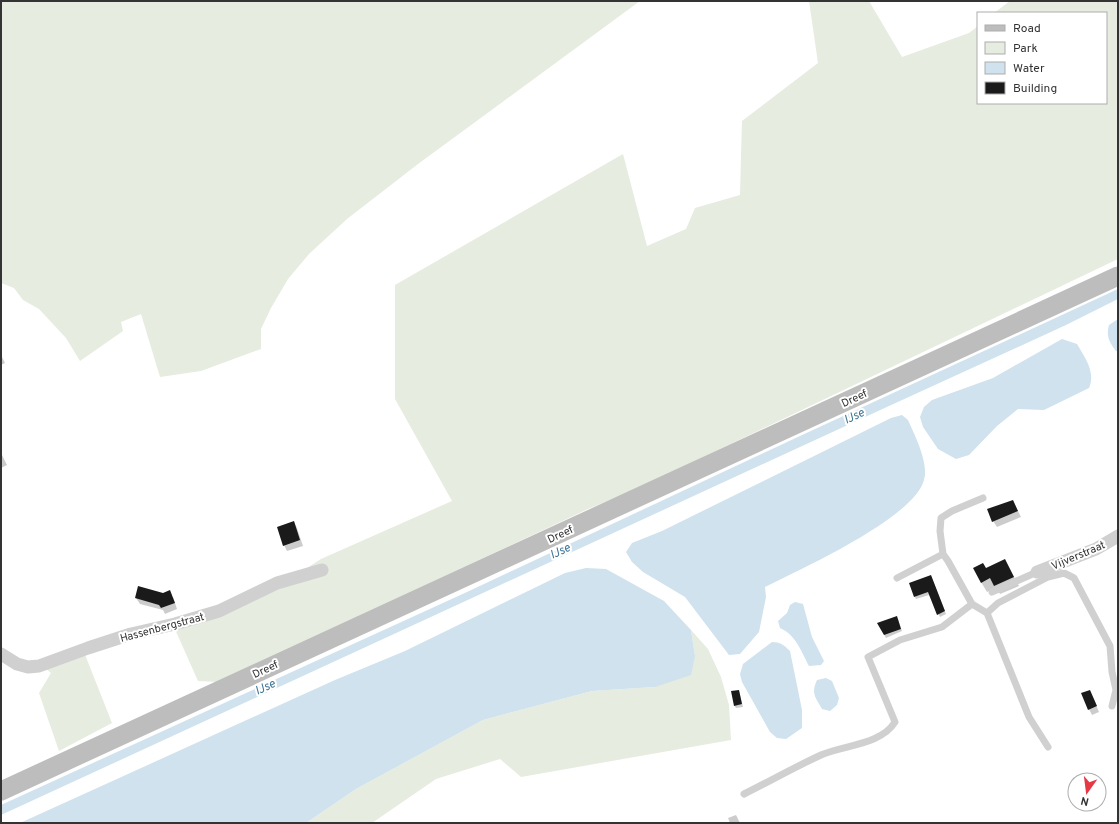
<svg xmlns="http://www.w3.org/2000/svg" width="1119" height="824" viewBox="0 0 1119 824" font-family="Overpass,sans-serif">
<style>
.green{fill:#e6ecdf}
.water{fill:#cfe2ee}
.shadow{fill:#0003}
.building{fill:#1a1a1a}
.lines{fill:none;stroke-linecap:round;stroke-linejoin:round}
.lane{stroke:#d0d0d0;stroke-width:7}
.street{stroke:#d0d0d0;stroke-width:13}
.secondary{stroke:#bdbdbd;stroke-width:19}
.labels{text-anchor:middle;stroke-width:4;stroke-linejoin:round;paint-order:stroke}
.street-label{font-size:11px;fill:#333;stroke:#fff}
.water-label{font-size:12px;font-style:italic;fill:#3f7597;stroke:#fff}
</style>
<rect width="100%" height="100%" fill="#fff"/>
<path class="green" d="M 1,1 L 640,1 L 418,164 L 347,219 L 309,254 L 288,279 L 271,308 L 261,329 L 261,349 L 201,371 L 160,377 L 141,314 L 121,322 L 123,331 L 80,361 L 66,338 L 39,309 L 23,300 L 14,288 L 1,283 Z
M 809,1 L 869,1 L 902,57 L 969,33 L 978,26 L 978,103 L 1106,103 L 1106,13 L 994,13 L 1010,1 L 1118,1 L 1118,259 L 634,490 L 588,509 L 218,682 L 198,681 L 174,627 L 287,581 L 321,559 L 452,501 L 395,399 L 395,285 L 623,154 L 647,246 L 686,229 L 695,208 L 740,195 L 742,121 L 818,63 Z
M 691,630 L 708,649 L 721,677 L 729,705 L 731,740 L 521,777 L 500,759 L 436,779 L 372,823 L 306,823 L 356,789 L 483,720 L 592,691 L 655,687 L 695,656 Z
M 84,652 L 112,723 L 59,751 L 39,693 L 51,673 L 45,668 Z"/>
<path class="water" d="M 1118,289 L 1118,299 L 1066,325 L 889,406 L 1,815 L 1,805 L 467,592 L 800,436 Z
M 1118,319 L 1118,351 L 1116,351 C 1109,342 1106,336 1109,325 Z
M 1062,339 L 1077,344 C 1085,358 1096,372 1089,388 L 1044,410 L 1018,409 L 997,426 L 969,455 L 956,459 L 938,449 L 923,427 L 920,417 L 924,407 L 932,400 L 993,378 Z
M 902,415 L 908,420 C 915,436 929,463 924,480 C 914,518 801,569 765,587 L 766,597 L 759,632 L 740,654 L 729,655 L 685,597 L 643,572 L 632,562 L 626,552 L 632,543 L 662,531 L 891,418 Z
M 586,568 L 606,569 L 664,601 L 691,630 L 695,656 L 691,675 L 655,687 L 592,691 L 483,720 L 356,789 L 306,823 L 20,823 L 335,680 L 405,651 L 565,573 Z
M 795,602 L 803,604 L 812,637 L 824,661 L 821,665 L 809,666 C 801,651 796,635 780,628 L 778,621 L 787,613 L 790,605 Z
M 772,642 C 780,642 784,645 790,651 L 802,710 L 802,728 L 786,739 L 777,738 L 770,732 L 742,682 L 740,674 L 743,664 Z
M 826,678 L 832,681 L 839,698 L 837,705 L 830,711 L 822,709 C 815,697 811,693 817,680 Z"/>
<path class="shadow" d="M 1,355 L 5,363 L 1,365 Z
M 1,453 L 7,465 L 1,468 Z
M 1013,501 L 1021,517 L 997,527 L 993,521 Z
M 294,522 L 297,528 L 303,546 L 287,551 L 284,545 Z
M 1005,560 L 1019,586 L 1000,594 L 996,587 L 987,592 L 981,582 L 986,570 Z
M 931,576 L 946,614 L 940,617 L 929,595 L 916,599 L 915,597 Z
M 173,597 L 177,609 L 165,614 L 163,610 L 140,604 L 136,598 Z
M 898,619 L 902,631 L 886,638 L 878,623 Z
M 739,691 L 743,707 L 736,708 L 734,705 Z
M 1090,691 L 1099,712 L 1092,715 L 1089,709 Z
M 736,815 L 740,823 L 730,823 L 728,818 Z"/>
<path class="building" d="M 1013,500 L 1018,511 L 992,522 L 987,509 Z
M 294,521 L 300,540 L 283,546 L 277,527 Z
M 1005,559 L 1014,577 L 994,586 L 990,578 L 981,583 L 973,568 L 983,563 L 986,568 Z
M 931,575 L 945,611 L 937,615 L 928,592 L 914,597 L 909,583 Z
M 138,586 L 163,593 L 170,590 L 175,603 L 161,608 L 159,605 L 135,598 Z
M 897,616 L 901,629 L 884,635 L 877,623 Z
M 739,690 L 742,704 L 734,706 L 731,691 Z
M 1090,690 L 1097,706 L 1088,710 L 1081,693 Z"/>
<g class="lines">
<path class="lane" d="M 983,498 L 952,511 L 941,518 L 940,531 L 943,554 L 948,561 L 972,604 L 987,613 L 998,603 L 1048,577 L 1064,573 L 1074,578 L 1110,646 L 1112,672 L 1116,690 L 1112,706
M 897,578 L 943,554
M 992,592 L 1037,572
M 987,613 L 1029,717 L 1048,747
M 744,794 C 770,781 795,767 821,755 C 843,745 881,745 895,722 L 868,657 L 900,640 L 942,627 L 972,604"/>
<path class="street" d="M 1037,572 L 1096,549 L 1118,536
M 1,654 L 17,664 L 28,667 L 39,666 L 88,648 L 131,634 L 175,624 L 219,611 L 277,583 L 322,570"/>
<path class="secondary" d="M 1,791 L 1118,276"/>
</g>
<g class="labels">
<g class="street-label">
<text transform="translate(854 398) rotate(-25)" y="4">Dreef</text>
<text transform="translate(560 534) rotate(-25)" y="4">Dreef</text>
<text transform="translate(1078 555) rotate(-23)" y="4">Vijverstraat</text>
<text transform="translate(162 627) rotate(-15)" y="4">Hassenbergstraat</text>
<text transform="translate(265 669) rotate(-25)" y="4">Dreef</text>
</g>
<g class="water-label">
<text transform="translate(854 416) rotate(-25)" y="4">IJse</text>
<text transform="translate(560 551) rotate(-25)" y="4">IJse</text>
<text transform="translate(265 687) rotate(-25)" y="4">IJse</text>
</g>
</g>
<rect width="1119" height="824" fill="none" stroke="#333333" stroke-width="4"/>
<rect x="977" y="12" width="130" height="92" fill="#ffffff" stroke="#adadad"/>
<rect x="985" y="25" width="20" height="6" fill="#bdbdbd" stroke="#adadad"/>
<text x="1013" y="32" font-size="12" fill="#333333">Road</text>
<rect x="985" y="42" width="20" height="12" fill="#e6ecdf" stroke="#adadad"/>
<text x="1013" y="52" font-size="12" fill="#333333">Park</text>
<rect x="985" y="62" width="20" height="12" fill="#cfe2ee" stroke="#adadad"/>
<text x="1013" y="72" font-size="12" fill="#333333">Water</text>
<rect x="985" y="82" width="20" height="12" fill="#1a1a1a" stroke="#adadad"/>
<text x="1013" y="92" font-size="12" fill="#333333">Building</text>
<g transform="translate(1087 792) rotate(194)"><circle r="19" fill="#ffffff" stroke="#adadad"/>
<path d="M0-3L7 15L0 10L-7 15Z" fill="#e63946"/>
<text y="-6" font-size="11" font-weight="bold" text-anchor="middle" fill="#333333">N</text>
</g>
</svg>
